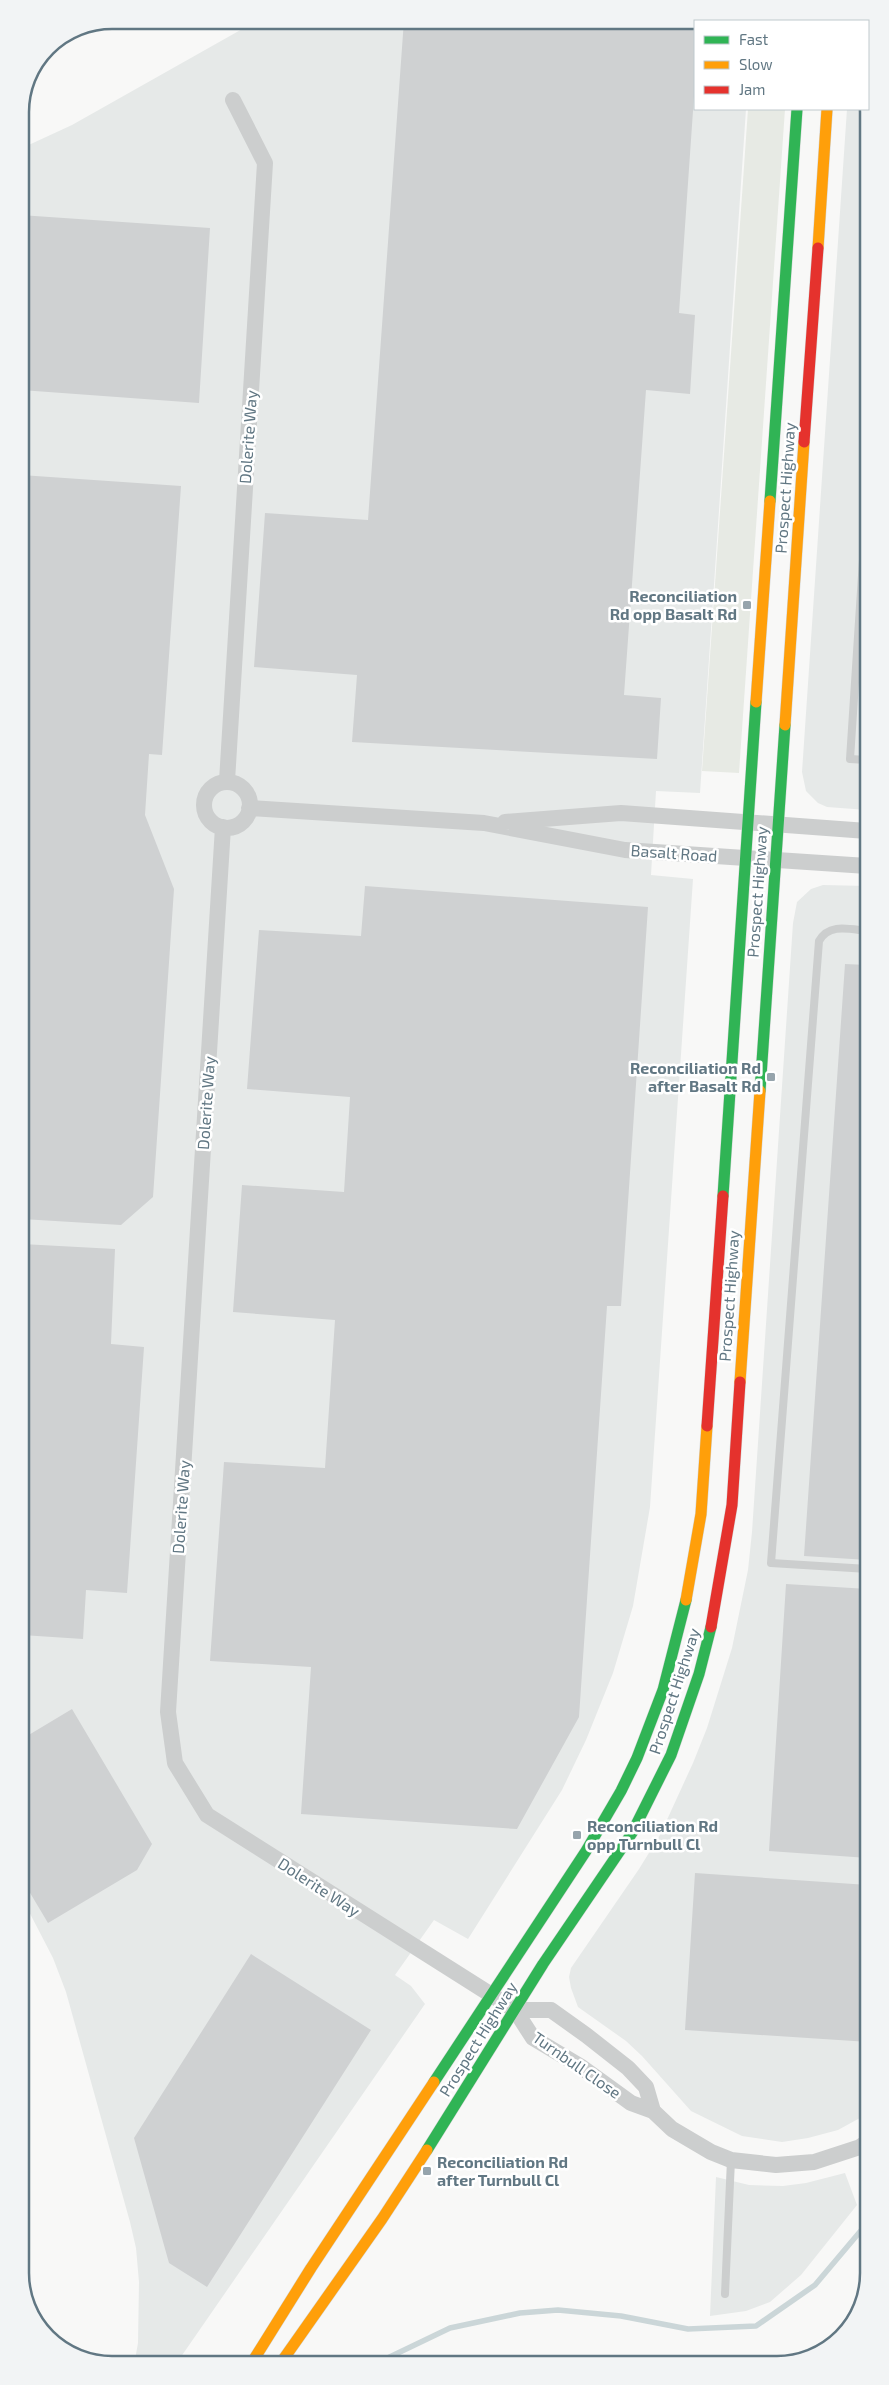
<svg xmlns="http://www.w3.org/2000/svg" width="889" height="2385" viewBox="0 0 889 2385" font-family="'Exo 2',sans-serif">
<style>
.built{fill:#e6e9e8}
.green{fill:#e7eae4}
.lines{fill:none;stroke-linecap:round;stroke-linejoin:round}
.stream{stroke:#cbd6d8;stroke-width:5.5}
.building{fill:#cfd1d2}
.fast-casing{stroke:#d4d6d6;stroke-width:12}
.slow-casing{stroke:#d4d6d6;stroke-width:12}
.jam-casing{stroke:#d4d6d6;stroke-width:12}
.lane{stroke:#cccece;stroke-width:8}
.street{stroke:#cccece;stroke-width:16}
.fast{stroke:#30b455;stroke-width:11}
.slow{stroke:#ff9f0a;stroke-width:11}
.jam{stroke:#e5322d;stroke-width:11}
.poi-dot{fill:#96a4ac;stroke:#fff;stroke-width:2}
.labels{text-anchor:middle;stroke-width:5;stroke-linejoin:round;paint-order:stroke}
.street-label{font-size:16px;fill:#617783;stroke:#fff}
.poi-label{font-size:16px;font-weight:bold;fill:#617783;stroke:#fff;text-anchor:end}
.rim{fill:none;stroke:#617783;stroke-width:2.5}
</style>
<rect width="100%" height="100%" fill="#f8f8f7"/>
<path class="built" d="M 258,20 L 752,20 L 695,21 L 695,109 L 746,109 L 700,793 L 656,791 L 651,875 L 693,879 L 650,1507 L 633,1606 L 613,1673 L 586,1740 L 562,1790 L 468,1939 L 434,1920 L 395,1975 L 411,1986 L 425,2004 L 176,2364 L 134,2365 L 138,2343 L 139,2282 L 136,2248 L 130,2222 L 66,1992 L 53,1958 L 23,1900 L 20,149 L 72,125 Z
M 847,109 L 866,109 L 867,810 L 827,807 L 818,803 L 806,791 L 802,772 Z
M 823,885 L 867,886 L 869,2113 L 838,2130 L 808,2138 L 782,2142 L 742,2136 L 691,2111 L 642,2056 L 626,2041 L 578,2007 L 571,1988 L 569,1977 L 571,1968 L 639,1869 L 660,1835 L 693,1763 L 707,1728 L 732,1648 L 748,1570 L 752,1532 L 793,923 L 797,902 L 811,889 Z
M 845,2173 L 857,2205 L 801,2275 L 770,2302 L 746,2311 L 710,2316 L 716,2177 L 749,2185 L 783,2186 L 806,2183 Z"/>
<path class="green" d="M 748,109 L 785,109 L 739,773 L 702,771 Z"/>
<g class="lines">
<path class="stream" d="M 375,2364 L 450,2328 L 520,2313 L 558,2310 L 621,2316 L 688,2329 L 756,2326 L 815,2285 L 869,2221"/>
</g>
<path class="building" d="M 404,20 L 695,20 L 695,82 L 679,313 L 695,315 L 690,394 L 646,390 L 624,695 L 661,698 L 657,759 L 352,742 L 357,675 L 254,667 L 265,513 L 368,520 Z
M 20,215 L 210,228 L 199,403 L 21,390 Z
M 21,475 L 181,486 L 162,755 L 149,754 L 145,815 L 174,889 L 153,1197 L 121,1225 L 22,1219 Z
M 865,652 L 867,734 L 859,735 Z
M 365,886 L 648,907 L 621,1306 L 607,1306 L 579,1717 L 517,1829 L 301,1814 L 311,1667 L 210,1661 L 224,1462 L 325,1468 L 335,1320 L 233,1312 L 242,1185 L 344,1192 L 350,1097 L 247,1089 L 259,930 L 361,936 Z
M 845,964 L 867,965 L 868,1560 L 804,1556 Z
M 22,1244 L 115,1249 L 111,1344 L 144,1347 L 127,1593 L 86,1590 L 83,1639 L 22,1635 Z
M 786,1584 L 868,1589 L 868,1858 L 769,1851 Z
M 72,1709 L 152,1844 L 137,1870 L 48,1923 L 23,1881 L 22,1739 Z
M 695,1873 L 868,1885 L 869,2042 L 685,2030 Z
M 251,1954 L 371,2030 L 207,2287 L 169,2263 L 134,2138 Z"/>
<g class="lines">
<g class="fast-casing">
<path id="fast" d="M 770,501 L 797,109
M 760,1091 L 785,725
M 723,1196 L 756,702
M 434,2082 L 586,1851 L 621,1791 L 637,1758 L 663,1690 L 686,1600
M 427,2150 L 543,1964 L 632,1833 L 671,1755 L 699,1674 L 711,1627"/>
</g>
<g class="slow-casing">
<path id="slow" d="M 818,248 L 827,109
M 756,702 L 770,501
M 785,725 L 804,442
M 740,1382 L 760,1091
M 686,1600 L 701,1514 L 707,1426
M 251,2364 L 311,2268 L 434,2082
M 280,2364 L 382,2219 L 427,2150"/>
</g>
<g class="jam-casing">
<path id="jam" d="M 804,442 L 818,248
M 707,1426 L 723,1196
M 711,1627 L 732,1505 L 740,1382"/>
</g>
<path class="lane" d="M 866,514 L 850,759 L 867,760
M 867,931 C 849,929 829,923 819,941 L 771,1563 L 868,1569
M 725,2294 L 731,2160"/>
<path class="street" d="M 227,781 L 265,163 L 233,100
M204 805a23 23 0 1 1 46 0a23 23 0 1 1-46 0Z
M 249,808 L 484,823 L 625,850 L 867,866
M 505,822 L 621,813 L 867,831
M 223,827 L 168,1712 L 175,1763 L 207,1815 L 515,2010 L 533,2038 L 580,2066 L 631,2103 L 653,2111 L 672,2129 L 711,2152 L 731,2160 L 776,2165 L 814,2162 L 860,2147 L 869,2141
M 515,2010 L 551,2010 L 586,2035 L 628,2068 L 646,2087 L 653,2111"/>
<use href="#fast" class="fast"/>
<use href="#slow" class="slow"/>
<use href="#jam" class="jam"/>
</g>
<g class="poi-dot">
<rect x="742" y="600" width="10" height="10" rx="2.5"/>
<rect x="766" y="1072" width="10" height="10" rx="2.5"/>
<rect x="572" y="1830" width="10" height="10" rx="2.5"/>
<rect x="422" y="2166" width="10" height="10" rx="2.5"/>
</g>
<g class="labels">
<g class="street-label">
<text transform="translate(248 437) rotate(-86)" y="6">Dolerite Way</text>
<text transform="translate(785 488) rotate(-86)" y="6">Prospect Highway</text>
<text transform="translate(674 853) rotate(4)" y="6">Basalt Road</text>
<text transform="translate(757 892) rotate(-86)" y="6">Prospect Highway</text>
<text transform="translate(206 1103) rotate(-86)" y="6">Dolerite Way</text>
<text transform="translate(729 1296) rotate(-86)" y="6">Prospect Highway</text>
<text transform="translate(181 1507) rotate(-86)" y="6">Dolerite Way</text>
<text transform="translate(674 1691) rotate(-72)" y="6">Prospect Highway</text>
<text transform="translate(319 1887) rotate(33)" y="6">Dolerite Way</text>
<text transform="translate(478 2039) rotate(-58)" y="6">Prospect Highway</text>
<text transform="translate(577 2065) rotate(35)" y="6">Turnbull Close</text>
</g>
<g class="poi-label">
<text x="737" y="602">Reconciliation<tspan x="737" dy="18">Rd opp Basalt Rd</tspan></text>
<text x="761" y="1074">Reconciliation Rd<tspan x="761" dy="18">after Basalt Rd</tspan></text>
<text x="587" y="1832" text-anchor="start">Reconciliation Rd<tspan x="587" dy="18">opp Turnbull Cl</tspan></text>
<text x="437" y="2168" text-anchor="start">Reconciliation Rd<tspan x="437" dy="18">after Turnbull Cl</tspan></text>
</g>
</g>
<path d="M0 0H889V2385H0ZM112 29H777A83 83 0 0 1 860 112V2273A83 83 0 0 1 777 2356H112A83 83 0 0 1 29 2273V112A83 83 0 0 1 112 29Z" fill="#f2f4f5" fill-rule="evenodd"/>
<path class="rim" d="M112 29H777A83 83 0 0 1 860 112V2273A83 83 0 0 1 777 2356H112A83 83 0 0 1 29 2273V112A83 83 0 0 1 112 29Z"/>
<rect x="694" y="20" width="175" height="90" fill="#ffffff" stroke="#c0c9cd"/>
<rect x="704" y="36" width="25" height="8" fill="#30b455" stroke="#c0c9cd"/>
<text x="739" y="45" font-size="15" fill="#617783">Fast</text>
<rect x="704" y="61" width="25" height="8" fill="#ff9f0a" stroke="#c0c9cd"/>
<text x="739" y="70" font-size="15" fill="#617783">Slow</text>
<rect x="704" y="86" width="25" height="8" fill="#e5322d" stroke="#c0c9cd"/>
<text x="739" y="95" font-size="15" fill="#617783">Jam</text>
</svg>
